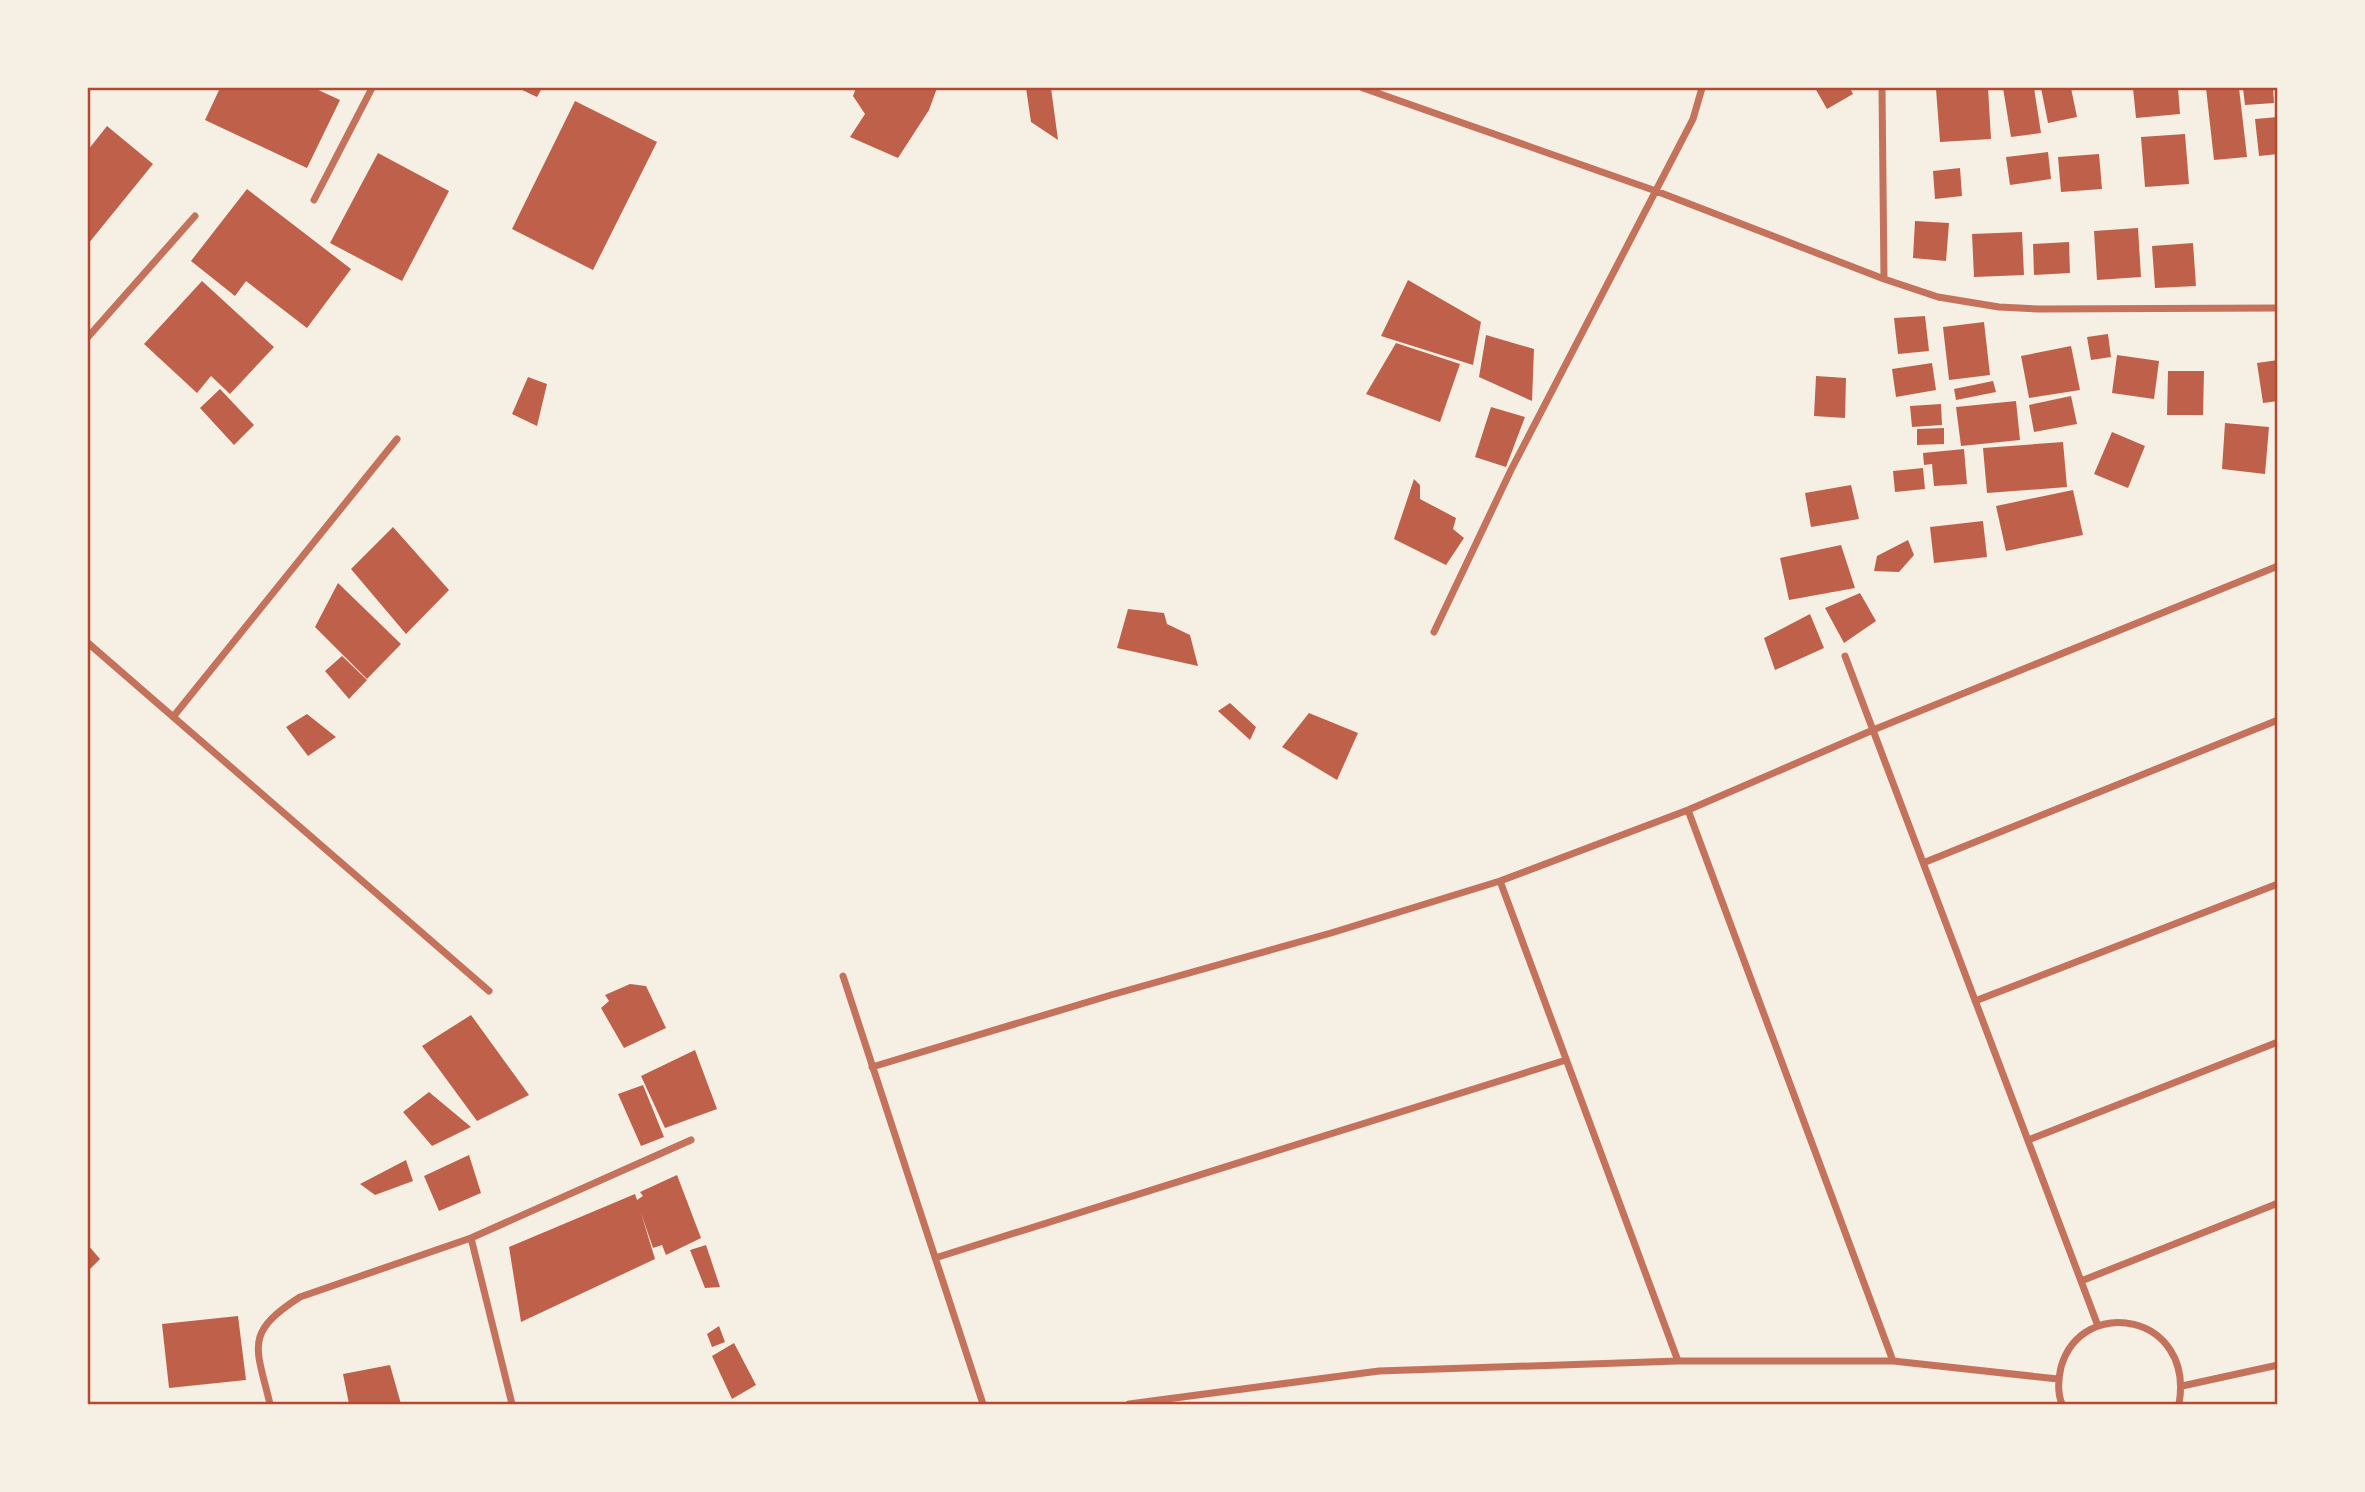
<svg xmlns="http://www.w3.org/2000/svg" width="2365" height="1492" viewBox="0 0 2365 1492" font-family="'PT Serif',serif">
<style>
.building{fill:#bf614a}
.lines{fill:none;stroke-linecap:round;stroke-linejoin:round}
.minor{stroke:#c5725c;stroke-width:7}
.neatline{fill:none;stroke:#b5482f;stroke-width:2.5}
</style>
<rect width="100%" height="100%" fill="#f6efe4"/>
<path class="building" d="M 220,88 L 314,88 L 340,100 L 307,168 L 205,120 Z
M 518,88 L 542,88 L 537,97 Z
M 856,88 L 937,88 L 929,110 L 898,158 L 850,137 L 865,114 L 853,96 Z
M 1026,88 L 1051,88 L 1058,140 L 1031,122 Z
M 1815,88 L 1850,88 L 1853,94 L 1827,109 Z
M 1961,88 L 1988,88 L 1991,139 L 1940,142 L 1936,89 Z
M 2003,88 L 2034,88 L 2041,133 L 2011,137 Z
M 2041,88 L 2071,88 L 2077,117 L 2048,123 Z
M 2133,88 L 2178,88 L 2180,114 L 2136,118 Z
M 2206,88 L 2239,88 L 2247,157 L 2214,160 Z
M 2243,88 L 2273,88 L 2274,103 L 2245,105 Z
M 575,101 L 657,142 L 593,270 L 512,229 Z
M 2278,117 L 2278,154 L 2259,156 L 2255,119 Z
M 107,126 L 153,164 L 88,244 L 88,150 Z
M 2185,134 L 2189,184 L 2145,187 L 2141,137 Z
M 2048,152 L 2051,179 L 2010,185 L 2006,157 Z
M 378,153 L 449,191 L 402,281 L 330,243 Z
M 2099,154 L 2102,189 L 2061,192 L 2058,157 Z
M 1960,168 L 1962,196 L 1935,199 L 1933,171 Z
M 247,189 L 351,269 L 307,328 L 246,281 L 235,296 L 191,261 Z
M 1915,221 L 1949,223 L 1946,261 L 1913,258 Z
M 2138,228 L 2141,277 L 2097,280 L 2094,231 Z
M 2022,232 L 2024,275 L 1974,277 L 1972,234 Z
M 2069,242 L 2070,273 L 2034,275 L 2033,244 Z
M 2193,243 L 2196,286 L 2155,288 L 2152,246 Z
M 1408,280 L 1481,322 L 1473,365 L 1381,336 Z
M 202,281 L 274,347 L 230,394 L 211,376 L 197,393 L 144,344 Z
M 1925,316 L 1929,351 L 1898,354 L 1894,318 Z
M 1984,322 L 1990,375 L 1949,380 L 1943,327 Z
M 2108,334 L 2111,357 L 2091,360 L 2087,337 Z
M 1486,335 L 1534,349 L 1532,401 L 1479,377 Z
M 1396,343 L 1460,364 L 1440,422 L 1366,394 Z
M 2071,346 L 2080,390 L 2029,398 L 2021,356 Z
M 2117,355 L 2159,361 L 2154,399 L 2112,393 Z
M 2278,360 L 2278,401 L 2263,403 L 2257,363 Z
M 1932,363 L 1936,390 L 1896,397 L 1892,369 Z
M 2168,371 L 2204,371 L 2203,415 L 2167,415 Z
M 1816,376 L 1846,378 L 1845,418 L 1814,416 Z
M 528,377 L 547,384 L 537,426 L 512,414 Z
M 1993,381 L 1996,392 L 1956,400 L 1954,389 Z
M 220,389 L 254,425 L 234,445 L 200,408 Z
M 2071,396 L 2077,424 L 2034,432 L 2029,405 Z
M 2016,401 L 2020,440 L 1961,446 L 1956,407 Z
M 1941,404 L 1942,425 L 1912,427 L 1910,406 Z
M 1491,407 L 1525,417 L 1506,467 L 1475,457 Z
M 2225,423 L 2269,427 L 2265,474 L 2222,469 Z
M 1944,428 L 1944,444 L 1917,445 L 1917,429 Z
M 2112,432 L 2145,446 L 2128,488 L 2094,474 Z
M 2063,442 L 2067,487 L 1987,493 L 1983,448 Z
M 1964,449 L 1967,484 L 1934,486 L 1932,464 L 1924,465 L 1923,453 Z
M 1923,468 L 1925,489 L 1895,492 L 1893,471 Z
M 1414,479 L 1420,485 L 1420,499 L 1456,518 L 1453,529 L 1464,538 L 1446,565 L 1394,539 Z
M 1851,485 L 1859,519 L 1811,527 L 1805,493 Z
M 2073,490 L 2083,535 L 2006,551 L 1996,506 Z
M 1983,521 L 1987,557 L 1934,563 L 1930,527 Z
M 393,527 L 449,590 L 406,634 L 351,569 Z
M 1908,540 L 1914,555 L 1899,572 L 1874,571 L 1877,556 Z
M 1841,545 L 1855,588 L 1789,600 L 1780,558 Z
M 338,583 L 401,644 L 367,679 L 315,627 Z
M 1860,593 L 1876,621 L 1844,643 L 1825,608 Z
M 1128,609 L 1164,613 L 1167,624 L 1190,635 L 1198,666 L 1117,648 Z
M 1810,614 L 1824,648 L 1775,670 L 1764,638 Z
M 342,656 L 367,680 L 349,699 L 325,671 Z
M 1230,703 L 1256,727 L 1250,740 L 1218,711 Z
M 1309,713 L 1358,733 L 1337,780 L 1282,747 Z
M 307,714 L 336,737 L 308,756 L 286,727 Z
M 630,984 L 646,986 L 666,1028 L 624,1048 L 601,1008 L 609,1001 L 605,995 Z
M 471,1015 L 529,1095 L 477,1121 L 422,1046 Z
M 695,1050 L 717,1109 L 665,1128 L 641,1076 Z
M 643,1085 L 664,1137 L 641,1146 L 618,1094 Z
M 429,1092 L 471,1127 L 432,1146 L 403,1112 Z
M 469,1155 L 481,1193 L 439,1211 L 424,1176 Z
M 406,1160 L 413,1181 L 375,1195 L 360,1184 Z
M 677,1175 L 701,1238 L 666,1255 L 662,1245 L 653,1248 L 641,1213 L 655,1259 L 521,1322 L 509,1247 L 635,1194 L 637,1200 L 643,1196 L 640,1192 Z
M 88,1245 L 100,1259 L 88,1271 Z
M 706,1245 L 720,1287 L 705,1288 L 690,1250 Z
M 238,1316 L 246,1380 L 169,1388 L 162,1324 Z
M 719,1326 L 725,1342 L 712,1347 L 707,1334 Z
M 734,1343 L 756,1385 L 732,1399 L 712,1356 Z
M 390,1365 L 401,1404 L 349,1404 L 343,1374 Z"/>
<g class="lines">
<path class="minor" d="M 1363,88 L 1656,191 L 1884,279 L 1938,297 L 1999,307 L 2039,309 L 2278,308
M 1882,88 L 1884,279
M 314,200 L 372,88
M 88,337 L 195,216
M 1434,632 L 1511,470 L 1693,119 L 1702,88
M 88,643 L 489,991
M 1845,656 L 2098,1326
M 173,717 L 397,439
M 1688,810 L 1893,1361
M 1923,863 L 2278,720
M 1500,881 L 1678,1361
M 843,976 L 983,1404
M 1975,1001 L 2278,884
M 872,1067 L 1111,995 L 1331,933 L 1500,881 L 1688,810 L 1873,730 L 2278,566
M 2028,1140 L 2278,1042
M 471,1238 L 512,1404
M 935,1258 L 1566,1060
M 2081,1281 L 2278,1203
M 2182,1386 L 2278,1365
M 270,1404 C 256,1346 244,1333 300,1297 L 471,1238 L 691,1140
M 1129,1404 L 1379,1371 L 1678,1361 L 1893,1361 L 2058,1379
M 2062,1404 C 2057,1392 2058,1380 2061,1367 C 2082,1294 2195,1314 2179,1404"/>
</g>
<rect width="2365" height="1492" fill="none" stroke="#f6efe4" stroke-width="178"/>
<rect x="89" y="89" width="2187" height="1314" class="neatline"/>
</svg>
